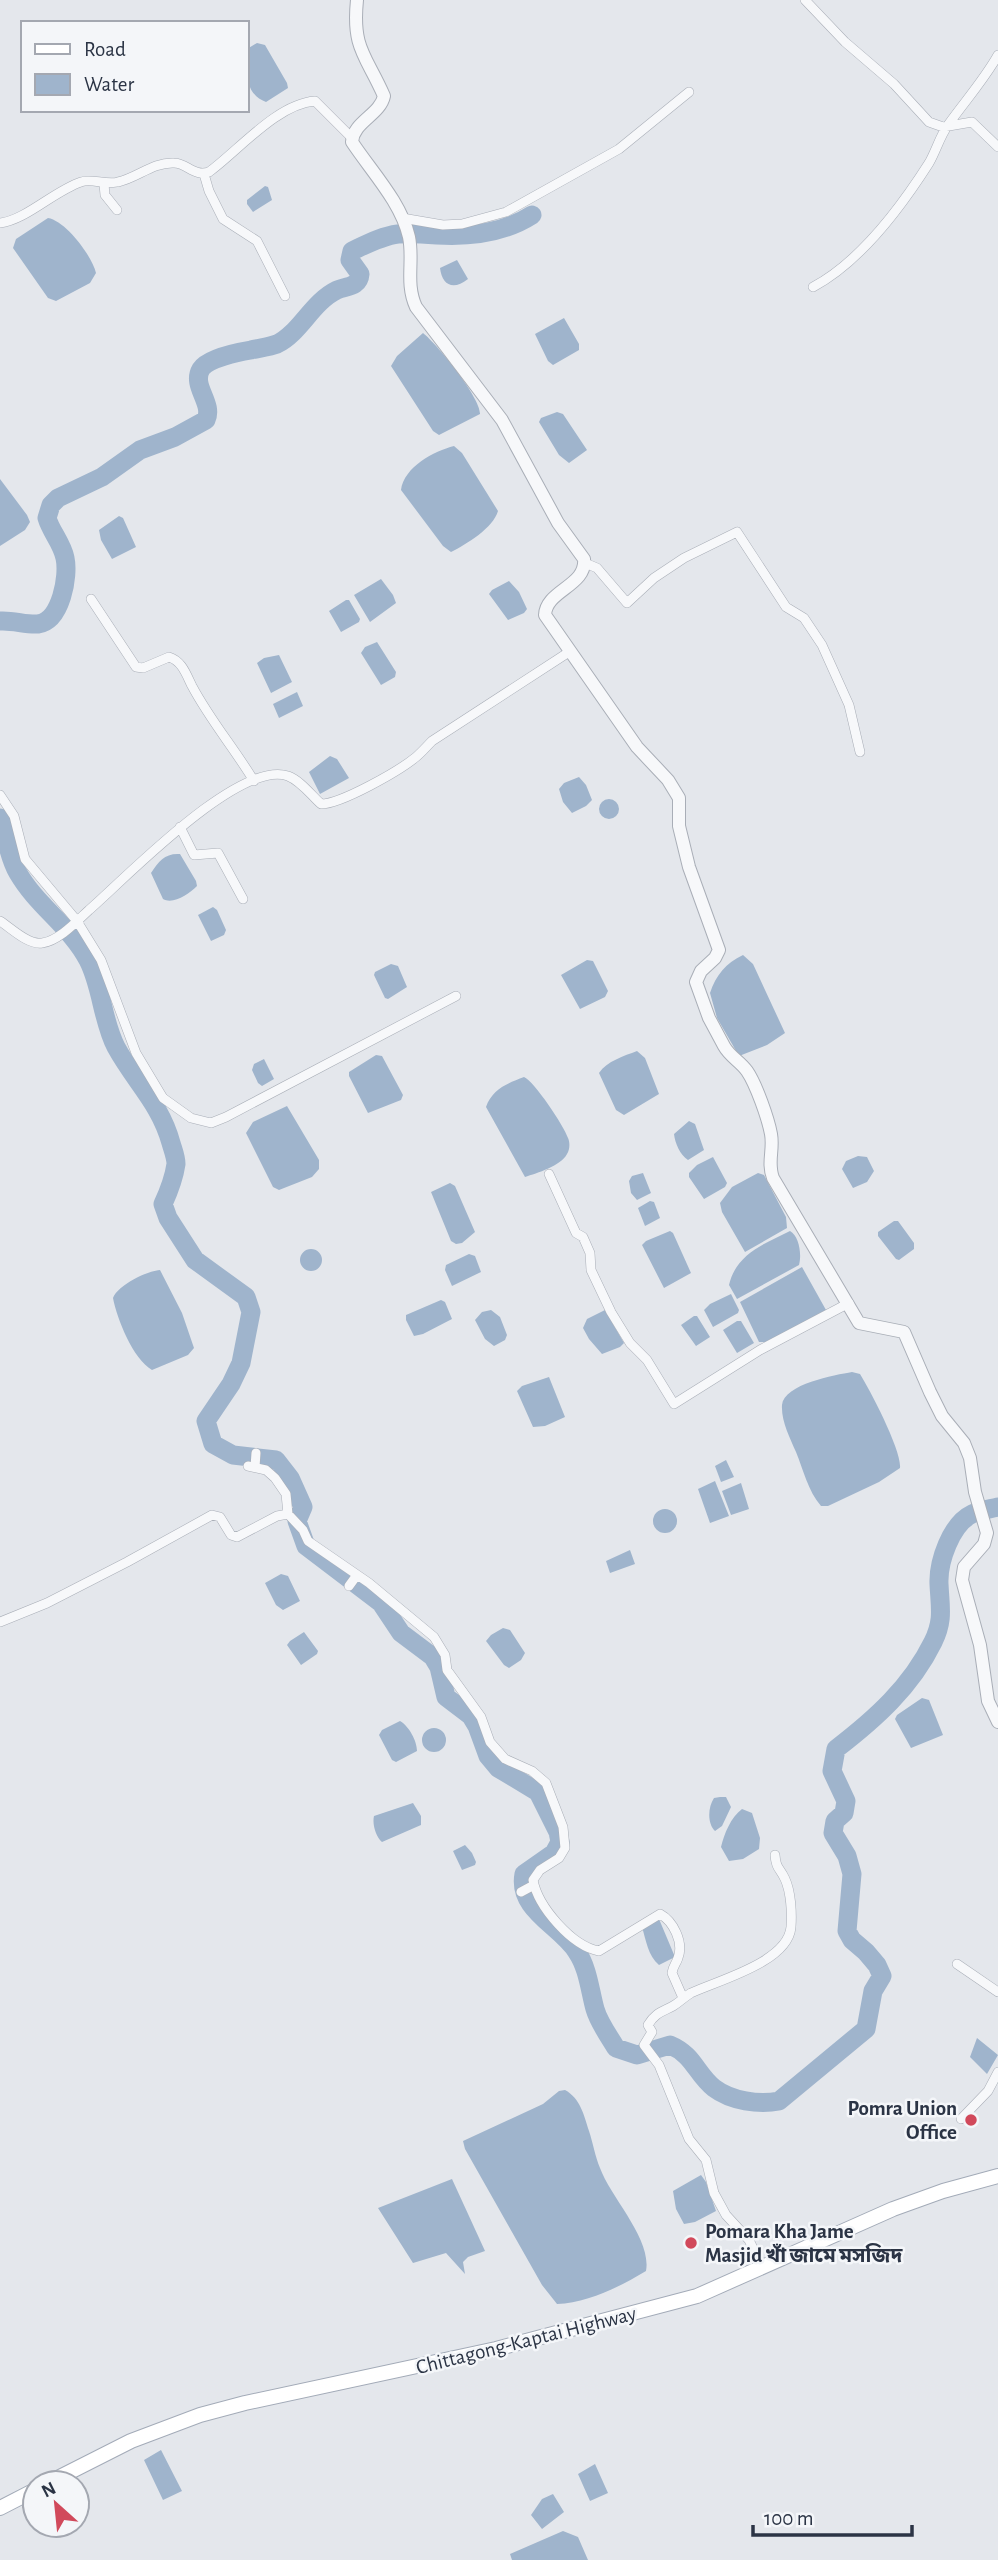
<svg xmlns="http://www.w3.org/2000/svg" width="998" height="2560" viewBox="0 0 998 2560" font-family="'Alegreya Sans','Noto Sans Bengali',sans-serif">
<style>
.water{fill:#9fb4cc}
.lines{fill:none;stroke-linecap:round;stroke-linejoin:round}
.river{stroke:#9fb4cc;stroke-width:19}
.minor-casing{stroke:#a9aeb7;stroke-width:10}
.tertiary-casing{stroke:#a9aeb7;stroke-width:14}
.primary-casing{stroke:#a3abb8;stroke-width:16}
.minor{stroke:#f7f8fa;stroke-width:9}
.tertiary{stroke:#f7f8fa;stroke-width:12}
.primary{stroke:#fff;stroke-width:14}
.poi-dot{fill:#d1495b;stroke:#f4f6f9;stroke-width:2.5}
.labels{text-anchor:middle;stroke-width:5;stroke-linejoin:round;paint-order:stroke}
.poi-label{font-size:21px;font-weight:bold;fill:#2b3445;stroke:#f4f6f9;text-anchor:end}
.street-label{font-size:21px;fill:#2b3445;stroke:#f4f6f9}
</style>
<rect width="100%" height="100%" fill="#e4e7ec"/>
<path class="water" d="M 257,43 L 265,45 L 287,83 L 288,88 L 266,102 C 243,93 247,70 247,49 Z
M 265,186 L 268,187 L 272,200 L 253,212 L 247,204 L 247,200 Z
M 48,218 C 66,221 92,256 96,273 L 90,283 L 56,301 L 48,298 L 13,248 L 16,239 Z
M 457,260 L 468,279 C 453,291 442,285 440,268 Z
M 564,318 L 579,344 L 579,350 L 553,365 L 548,361 L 535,334 Z
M 423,333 C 437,344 481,398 480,414 L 439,435 L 433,431 L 391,366 L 397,356 Z
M 557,412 L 563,414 L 587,450 L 569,463 L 559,455 L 539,422 L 541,418 Z
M 454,446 L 462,453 L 498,511 C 493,528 467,544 451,552 L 443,546 L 401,490 C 404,467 434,451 454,446 Z
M 0,479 L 27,515 L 30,522 L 25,530 L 0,546 Z
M 119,516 L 123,518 L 136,547 L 112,559 L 101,540 L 99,530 Z
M 381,579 L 393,595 L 396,603 L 370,622 L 354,595 Z
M 509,581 L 519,592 L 527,609 L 524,613 L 508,620 L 489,594 L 492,590 Z
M 346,600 L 349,600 L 360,619 L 359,622 L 341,632 L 329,611 Z
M 377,642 L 396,672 L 395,677 L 381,685 L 361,653 L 365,647 Z
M 279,655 L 292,682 L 271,693 L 257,663 L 264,658 Z
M 297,692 L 303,706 L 279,718 L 273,704 Z
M 330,756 L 337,759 L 349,778 L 320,794 L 309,772 Z
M 579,777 L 586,785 L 592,800 L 586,806 L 572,813 L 563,802 L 559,789 L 564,783 Z
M599 809a10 10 0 1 1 20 0a10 10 0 1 1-20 0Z
M 180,854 L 196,881 L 197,886 C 189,894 173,905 163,899 L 151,873 C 159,861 165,853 180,854 Z
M 213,907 L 217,910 L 226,930 L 224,935 L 211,941 L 198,915 Z
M 743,955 L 753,964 L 785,1033 L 767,1045 L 739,1056 L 717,1018 L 710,993 C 716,975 726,963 743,955 Z
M 587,960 L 593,961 L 608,991 L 605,997 L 580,1009 L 561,975 Z
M 391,964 L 398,966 L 407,987 L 388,999 L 385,998 L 374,975 L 375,972 Z
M 637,1051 L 645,1058 L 659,1094 L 624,1115 L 616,1110 L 599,1073 C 607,1061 624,1056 637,1051 Z
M 376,1055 L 382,1056 L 403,1095 L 401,1100 L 368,1113 L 349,1076 L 349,1072 Z
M 264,1059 L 274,1079 L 262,1086 L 258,1083 L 252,1070 L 254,1064 Z
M 524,1077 C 534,1081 564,1126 568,1138 C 570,1142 570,1150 567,1154 C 561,1166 537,1173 525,1177 L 486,1107 C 492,1089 508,1083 524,1077 Z
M 287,1106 L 319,1160 L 319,1169 L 312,1177 L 279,1190 L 273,1187 L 246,1133 L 253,1122 Z
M 689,1121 L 695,1124 L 704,1150 L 688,1160 C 680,1155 675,1143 674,1134 Z
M 858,1156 L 867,1157 L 874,1171 L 867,1182 L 853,1188 L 842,1169 L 846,1161 Z
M 713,1157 L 727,1183 L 725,1187 L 704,1199 L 689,1177 L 689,1173 L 697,1165 Z
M 643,1173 L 651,1193 L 637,1200 L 631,1193 L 629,1181 L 632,1176 Z
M 758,1173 L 764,1175 L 786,1217 L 787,1228 L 745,1252 L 722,1212 L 720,1203 L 732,1187 Z
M 450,1183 L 455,1186 L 475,1232 L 462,1243 L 456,1244 L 451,1241 L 431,1192 Z
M 650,1201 L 654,1202 L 660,1218 L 645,1226 L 638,1208 Z
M 894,1221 L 898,1221 L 914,1243 L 914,1249 L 899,1260 L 896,1259 L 878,1236 L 878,1232 Z
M 670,1231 L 673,1233 L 691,1273 L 664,1288 L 642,1245 L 646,1241 Z
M 790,1231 C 799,1236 802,1254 799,1265 L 737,1299 L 729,1285 C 736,1254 764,1244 790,1231 Z
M300 1260a11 11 0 1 1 22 0a11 11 0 1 1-22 0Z
M 469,1254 L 475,1256 L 481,1272 L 452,1286 L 445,1270 L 446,1265 Z
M 802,1267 L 826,1310 L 767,1342 L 759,1342 L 740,1302 Z
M 160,1270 L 182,1313 L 194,1348 L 188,1355 L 152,1370 C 133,1359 117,1319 113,1298 C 118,1285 147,1271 160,1270 Z
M 731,1294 L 739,1310 L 738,1313 L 713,1327 L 704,1310 L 710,1304 Z
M 441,1300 L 445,1302 L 452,1319 L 423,1334 L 414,1336 L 406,1320 L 406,1315 Z
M 491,1310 L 500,1317 L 507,1335 L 505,1340 L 494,1346 L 485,1339 L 475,1320 L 482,1312 Z
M 605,1310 L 624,1343 L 620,1347 L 602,1354 L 589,1339 L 583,1328 L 587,1319 Z
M 694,1316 L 697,1316 L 710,1337 L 696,1346 L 681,1325 Z
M 737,1321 L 741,1321 L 754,1343 L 737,1353 L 723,1330 Z
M 852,1372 L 860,1374 C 870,1390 902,1451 900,1468 L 879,1482 L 828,1506 L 821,1506 C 808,1491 803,1469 796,1452 C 790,1438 781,1421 782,1405 C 784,1384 835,1375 852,1372 Z
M 549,1377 L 565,1417 L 545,1426 L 533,1427 L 517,1391 L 522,1386 Z
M 726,1460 L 734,1477 L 721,1482 L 715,1466 Z
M 715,1481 L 729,1516 L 710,1523 L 698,1489 Z
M 741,1483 L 749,1509 L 731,1515 L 722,1491 Z
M653 1521a12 12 0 1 1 24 0a12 12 0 1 1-24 0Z
M 630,1550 L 635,1564 L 610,1573 L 606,1561 Z
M 281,1574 L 288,1576 L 300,1601 L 283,1610 L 276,1605 L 265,1583 Z
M 503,1628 L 510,1630 L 525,1653 L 521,1660 L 509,1668 L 504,1665 L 486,1641 L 491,1635 Z
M 304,1632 L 318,1651 L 317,1654 L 301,1665 L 287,1645 L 290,1641 Z
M 922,1698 L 929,1700 L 943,1735 L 911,1748 L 895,1719 L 897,1715 Z
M 400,1721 C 409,1726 417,1741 417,1751 L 396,1762 L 392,1760 L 379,1735 L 382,1730 Z
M422 1740a12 12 0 1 1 24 0a12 12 0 1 1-24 0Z
M 720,1797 L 726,1797 L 731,1807 L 722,1826 L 715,1831 C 707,1823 708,1807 714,1798 Z
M 413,1803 L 421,1816 L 421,1825 L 382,1842 C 376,1837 372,1824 374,1816 Z
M 742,1809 L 752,1813 L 760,1838 L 759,1849 L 743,1859 L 729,1861 L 721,1847 C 724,1834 731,1817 742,1809 Z
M 465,1845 L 472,1853 L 476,1862 L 475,1865 L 462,1870 L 453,1851 Z
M 659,1919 L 675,1957 L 659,1965 C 648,1956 646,1940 642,1927 Z
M 977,2038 L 998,2055 L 987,2074 L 970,2057 Z
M 565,2090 C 580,2098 584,2115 589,2131 C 593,2143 595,2156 600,2168 C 611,2198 652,2239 646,2271 C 621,2286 588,2303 557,2304 L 542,2285 L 465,2149 L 463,2141 L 543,2104 L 559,2091 Z
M 701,2175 L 706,2182 L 716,2211 L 695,2222 L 684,2224 L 676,2209 L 673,2191 Z
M 452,2179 L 485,2251 L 468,2257 L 463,2262 L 465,2274 L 446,2253 L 413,2263 L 378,2208 Z
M 161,2450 L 182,2491 L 163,2500 L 144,2460 Z
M 595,2464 L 608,2493 L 590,2501 L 578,2474 Z
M 553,2494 L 564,2512 L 542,2529 L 531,2515 L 542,2499 Z
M 563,2531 L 578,2537 L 588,2560 L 512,2560 L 510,2554 Z"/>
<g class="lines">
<path class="river" d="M 0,621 C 13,620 26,625 38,624 C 61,621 69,576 65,558 C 62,543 51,532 47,518 L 51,505 L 58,498 L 102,477 L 140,450 L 175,437 L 206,420 C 214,403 191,386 201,369 C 208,358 239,352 251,350 C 259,348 269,347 277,344 C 300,333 312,302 337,290 C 347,286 359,287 360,274 L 350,260 L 352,251 C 367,244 382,236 398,234 C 411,233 424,234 437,235 C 470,237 504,233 532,215
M 0,818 C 7,837 8,856 18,873 C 37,906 71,927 88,960 C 102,987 102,1020 116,1047 C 135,1082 160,1103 171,1143 C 173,1150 176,1157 176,1164 C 174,1178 169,1191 163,1204 L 168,1218 L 195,1260 L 246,1297 L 251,1312 L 241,1363 L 231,1384 L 206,1421 L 213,1444 L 233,1455 L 276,1460 L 290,1478 L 303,1507 L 297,1521 L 306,1546 L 381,1603 L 401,1633 L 433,1657 L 439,1667 L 446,1697 L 471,1716 L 477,1726 L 488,1756 L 498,1768 L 538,1792 L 558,1832 L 560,1842 L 554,1853 L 524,1874 C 517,1910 561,1926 577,1952 C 588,1968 590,1991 595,2009 C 599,2023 609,2036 616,2048 L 637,2055 L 670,2045 C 694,2055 696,2074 714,2088 C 731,2101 759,2105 779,2101 L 866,2029 L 873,1991 L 882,1976 L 877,1965 L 866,1952 L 852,1940 L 847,1931 L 852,1874 L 847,1856 L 833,1833 L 835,1821 L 844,1813 L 846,1801 L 832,1771 L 836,1749 C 875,1719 911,1687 933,1642 C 944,1620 940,1607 939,1584 C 938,1562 951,1524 972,1514 C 980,1510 990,1509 998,1507"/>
<g class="minor-casing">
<path id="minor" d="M 805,0 L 845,42 L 894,84 L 929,122 L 943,127 L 972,122 L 998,147
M 204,174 L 209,191 L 223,219 L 257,241 L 285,296
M 104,184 L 105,195 L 117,210
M 402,218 L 443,225 L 462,224 L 506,212 L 619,149 L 689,92
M 0,223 C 26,220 54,191 81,182 C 90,178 106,185 118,182 C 137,178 153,162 174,163 C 187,163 194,177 209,172 C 239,150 277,104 315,101 L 352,138
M 813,287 C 860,262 901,207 929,163 C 936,151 940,136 948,125 C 965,101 984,80 998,55
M 585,563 L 597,568 L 627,603 L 654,578 L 684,558 L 737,532 L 786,607 L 804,618 L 822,645 L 849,705 L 860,752
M 91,599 L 136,667 L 143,668 L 169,657 C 182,661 186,674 192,686 C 210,720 234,748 254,781
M 0,795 L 14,816 L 25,859 L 77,921 L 101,960 L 136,1053 L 163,1098 L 191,1118 L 211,1123 L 226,1117 L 456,996
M 180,827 L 194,855 L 218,853 L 243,899
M 0,921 C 11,928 28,945 42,943 C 59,941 77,921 89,910 C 125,879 239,759 288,776 C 301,781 311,795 321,804 C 341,804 399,771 416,757 C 422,752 427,746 432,741 L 569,652
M 549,1174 L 576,1233 L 583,1237 L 590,1253 L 591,1270 L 611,1312 L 630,1343 L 647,1360 L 674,1404 L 760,1350 L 849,1303
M 248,1466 L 266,1470 L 275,1478 L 286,1494 L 288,1514 L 303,1530 L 308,1541 L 369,1583 L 434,1637 L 445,1655 L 447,1670 L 481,1717 L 490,1742 L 505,1759 L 532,1771 L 546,1783 L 563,1827 L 565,1848 L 559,1858 L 540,1870 L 533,1880 C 538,1907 572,1946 599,1951 L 660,1914 C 673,1921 684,1942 678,1958 C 676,1964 673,1966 672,1973 L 683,1998
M 255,1467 L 256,1453
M 349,1586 L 357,1575
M 0,1622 L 47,1603 L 127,1562 L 212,1515 L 220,1517 L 231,1535 L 237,1537 L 277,1516 L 288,1514
M 521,1892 L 534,1885
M 957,1964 L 998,1992
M 961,2119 L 988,2091 L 998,2072
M 763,2269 L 749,2240 L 726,2215 L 714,2193 L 706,2160 L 689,2139 L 659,2065 L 644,2045 L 652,2032 L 648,2025 C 655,2013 662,2012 673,2006 C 680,2002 684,1997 691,1993 C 719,1980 788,1962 791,1927 C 792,1913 791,1892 785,1879 C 780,1868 776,1869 775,1855"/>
</g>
<g class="tertiary-casing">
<path id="tertiary" d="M 357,0 C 352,49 366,55 384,96 C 380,115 353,122 352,142 C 371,171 401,202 409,237 C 414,261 405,283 416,307 L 502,420 L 558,523 L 584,559 C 587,586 546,590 545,615 L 637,747 L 668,780 L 679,798 L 679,826 L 689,867 L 719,950 L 715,958 L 701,971 L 696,982 L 709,1018 L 724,1046 C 730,1057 740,1061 747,1071 C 756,1084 768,1118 771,1134 C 774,1150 767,1162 773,1178 L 859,1323 L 904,1332 L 930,1392 L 942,1416 L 964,1443 L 970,1458 L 975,1492 L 987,1533 L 984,1544 L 964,1567 L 962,1580 L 980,1645 L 988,1701 L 998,1722"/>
</g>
<g class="primary-casing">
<path id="primary" d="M 48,2483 L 131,2441 L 200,2415 L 245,2403 L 496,2349 L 697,2296 L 893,2209 L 943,2191 L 998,2176
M 0,2508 L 35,2490"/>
</g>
<use href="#minor" class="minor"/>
<use href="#tertiary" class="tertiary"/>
<use href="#primary" class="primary"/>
</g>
<g class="poi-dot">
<circle cx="971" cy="2120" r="7"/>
<circle cx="691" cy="2243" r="7"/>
</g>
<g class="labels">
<g class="poi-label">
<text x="957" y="2115">Pomra Union<tspan x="957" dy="24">Office</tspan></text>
<text x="705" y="2238" text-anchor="start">Pomara Kha Jame<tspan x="705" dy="24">Masjid খাঁ জামে মসজিদ</tspan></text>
</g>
<g class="street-label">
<text transform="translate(526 2340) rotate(-14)" y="7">Chittagong-Kaptai Highway</text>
</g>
</g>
<rect x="21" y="21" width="228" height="91" fill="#f4f6f9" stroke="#a4a8b1" stroke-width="2"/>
<rect x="35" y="44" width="35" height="10" fill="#ffffff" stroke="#a4a8b1" stroke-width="2"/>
<text x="84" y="56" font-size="21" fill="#2b3445">Road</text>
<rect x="35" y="74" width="35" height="21" fill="#9fb4cc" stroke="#a4a8b1" stroke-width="2"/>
<text x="84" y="91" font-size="21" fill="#2b3445">Water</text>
<g transform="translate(56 2504) rotate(333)"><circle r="33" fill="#f4f6f9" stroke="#a4a8b1" stroke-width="2"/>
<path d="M0-5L12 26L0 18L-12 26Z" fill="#d1495b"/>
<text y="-10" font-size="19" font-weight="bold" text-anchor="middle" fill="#2b3445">N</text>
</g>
<path d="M753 2525v10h159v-10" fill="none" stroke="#2b3445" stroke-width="3.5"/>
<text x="764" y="2525" font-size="21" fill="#2b3445" stroke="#f4f6f9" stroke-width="5" paint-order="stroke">100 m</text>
</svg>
